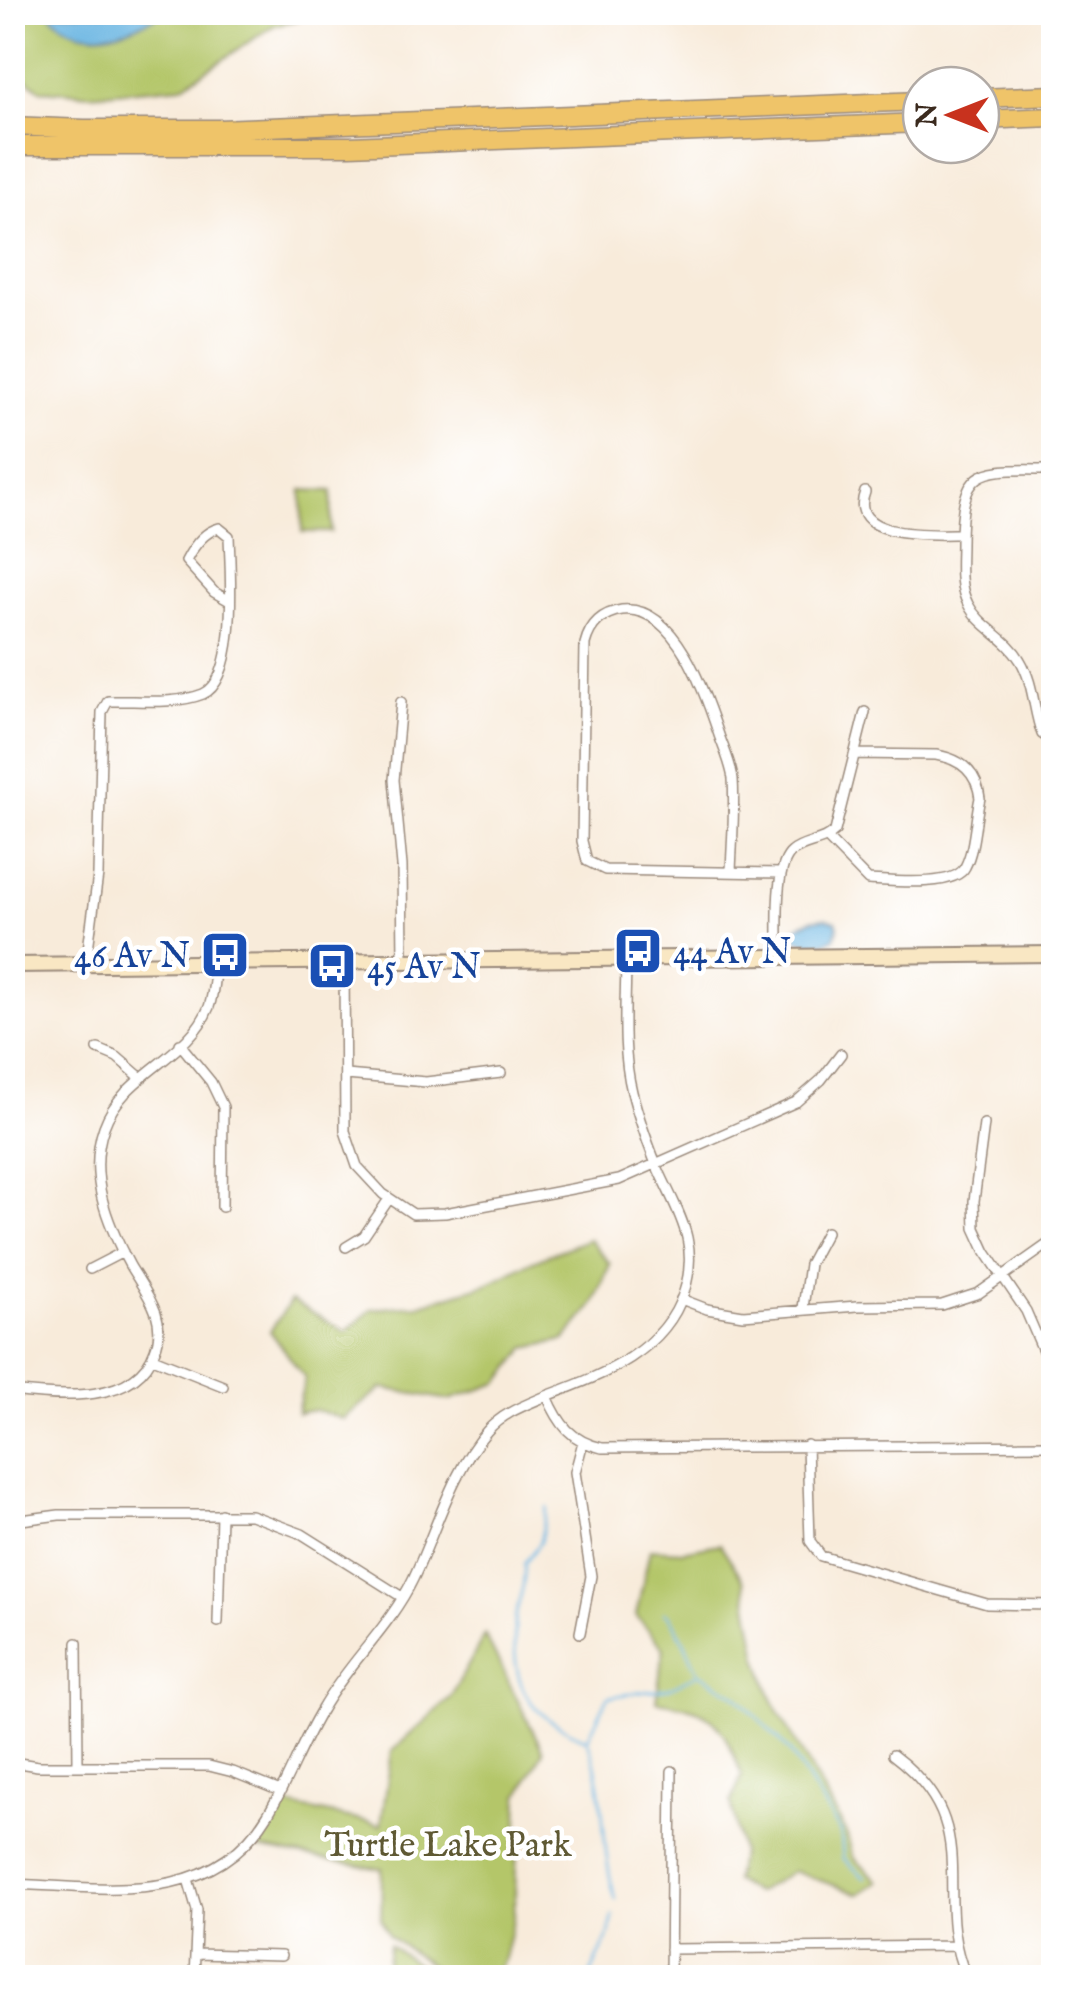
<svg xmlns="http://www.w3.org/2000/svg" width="1066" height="1990" viewBox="0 0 1066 1990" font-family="'IM FELL English',serif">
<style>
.green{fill:#b4c669;stroke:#787844;stroke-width:2.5}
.water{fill:#69b5e2;stroke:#527080;stroke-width:2.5}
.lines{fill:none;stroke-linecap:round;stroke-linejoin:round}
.stream{stroke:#69b5e2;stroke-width:2.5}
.street-casing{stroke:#9a8a7c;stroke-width:12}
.secondary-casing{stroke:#9a8a7c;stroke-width:18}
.highway-casing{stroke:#9a8a7c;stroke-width:21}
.street{stroke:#fff;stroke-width:9}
.secondary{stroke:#f9e7c3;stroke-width:14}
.highway{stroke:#efc469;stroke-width:18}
.labels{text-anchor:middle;stroke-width:9;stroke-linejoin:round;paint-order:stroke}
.transit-label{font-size:35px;fill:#164399;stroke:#fff;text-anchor:start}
.park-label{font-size:35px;fill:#5f5934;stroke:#fff}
</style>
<rect width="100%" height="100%" fill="#fff"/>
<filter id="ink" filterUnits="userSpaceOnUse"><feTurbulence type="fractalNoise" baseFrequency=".01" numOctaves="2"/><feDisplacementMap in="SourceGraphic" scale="20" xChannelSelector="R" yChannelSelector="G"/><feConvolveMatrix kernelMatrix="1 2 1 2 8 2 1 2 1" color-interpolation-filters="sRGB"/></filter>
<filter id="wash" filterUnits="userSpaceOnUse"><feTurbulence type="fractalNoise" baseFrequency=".0048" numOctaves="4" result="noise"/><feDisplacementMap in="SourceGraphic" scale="40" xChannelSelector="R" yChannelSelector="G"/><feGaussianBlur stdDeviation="2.25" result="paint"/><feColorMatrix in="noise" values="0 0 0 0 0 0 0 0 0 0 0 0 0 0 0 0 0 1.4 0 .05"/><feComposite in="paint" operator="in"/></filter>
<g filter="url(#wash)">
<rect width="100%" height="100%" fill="#f8ebda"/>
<path class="green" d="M 13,13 L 326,13 L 275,25 L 182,86 L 93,94 L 41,90 L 13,69 Z
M 302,490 L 332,491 L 331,532 L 302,532 Z
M 589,1239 L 610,1264 L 593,1305 L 565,1340 L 526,1348 L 499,1383 L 449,1400 L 382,1388 L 343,1419 L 316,1410 L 297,1413 L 305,1378 L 270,1331 L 291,1301 L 346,1332 L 372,1309 L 418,1305 L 487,1284 L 533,1261 Z
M 720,1544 L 744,1581 L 758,1657 L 772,1699 L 846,1832 L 853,1857 L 879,1881 L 859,1894 L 793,1871 L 756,1893 L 734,1881 L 741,1853 L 731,1802 L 742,1776 C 722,1722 716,1709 656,1701 L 664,1648 L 636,1616 L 650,1549 L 682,1551 Z
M 485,1635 L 543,1751 L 519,1796 L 514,1917 L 504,1958 L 494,1977 L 446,1977 L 389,1936 L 381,1919 L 382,1869 L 257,1848 L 283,1804 L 381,1825 L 392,1751 L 450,1698 Z
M 389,1945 L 434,1977 L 386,1977 Z"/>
<path class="water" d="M 49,13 L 164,13 C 127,33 82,49 49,13 Z
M 825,918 L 836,921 L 838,927 L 835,938 C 819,946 808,946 793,936 L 795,928 L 811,920 Z"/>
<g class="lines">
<path class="stream" d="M 547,1507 L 540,1542 L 524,1564 C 526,1592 515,1603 515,1625 C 512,1690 528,1715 587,1739 C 608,1792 599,1848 616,1900
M 664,1612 C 678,1620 689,1657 699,1673
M 588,1738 L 608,1697 L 671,1688 L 699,1673 L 736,1695 L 789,1750 L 841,1832 L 843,1858 L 865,1878
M 589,1978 L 610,1932 L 613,1916"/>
</g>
</g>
<g filter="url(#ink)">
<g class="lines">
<g class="street-casing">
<path id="street" d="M 1054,470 C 983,470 961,462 961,543 C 961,563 958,585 968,604 C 979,627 1007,637 1020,660 C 1034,683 1033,710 1042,734 L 1054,742
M 865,492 C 846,540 936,534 961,534
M 401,702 L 394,780 L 402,866 L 403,959
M 828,839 L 868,880 C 890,881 955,888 965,867 C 975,848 975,819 980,798 C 977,772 961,759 936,755 L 855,754
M 731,872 C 732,842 735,810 733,779 C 731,764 724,749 719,735 C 706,696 676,604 622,610 C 602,613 590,624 585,644 L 582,841 L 587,861 L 605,870 L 781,873
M 778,956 C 779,932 773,867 792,852 C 805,841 822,844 835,831 L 865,712
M 344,960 L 345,1131 L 357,1166 L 383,1194 L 413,1214 L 445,1213 L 619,1180 L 796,1102 L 821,1080 L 841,1054
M 86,964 L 98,875 L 102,712 L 108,701 C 137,700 175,705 203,694 C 239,679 230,570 229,536 L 219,528 C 203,532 193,547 186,561 L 214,592 L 228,600
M 180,1044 L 211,1082 L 223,1107 L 222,1207
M 98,1049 L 117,1057 L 140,1077
M 346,1075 L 426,1082 L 501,1073
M 984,1124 L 974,1201 L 975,1228 L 986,1252 L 1026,1311 L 1054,1376
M 346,1247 L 364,1236 L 389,1199
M 90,1269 L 123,1252
M 681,1299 L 707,1309 L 743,1315 L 857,1306 L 942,1305 L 979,1293 L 1054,1240
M 803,1308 L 809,1264 L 826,1232
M 153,1358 L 223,1386
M 12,1391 C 59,1397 136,1405 155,1350 C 160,1338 160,1326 156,1313 C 150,1296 139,1281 130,1266 C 107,1223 87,1175 104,1127 C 123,1073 188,1059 209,1007 C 214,993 214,977 216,962
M 547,1396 C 559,1424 571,1441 602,1448 L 1054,1445
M 807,1445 L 810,1541 L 821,1556 L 987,1604 L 1054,1605
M 12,1524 L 21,1520 L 59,1515 L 251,1515 L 302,1534 L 402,1597
M 218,1622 L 221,1514
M 580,1633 L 591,1576 L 575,1472 L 583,1442
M 77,1643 L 78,1766
M 893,1755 C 989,1827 928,1893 967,1978
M 12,1762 L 38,1766 L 209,1766 L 233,1772 L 280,1791
M 188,1879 L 197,1910 L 194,1978
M 12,1884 C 104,1887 210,1908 267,1816 C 288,1782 301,1743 322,1709 C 348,1663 390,1627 413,1579 C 436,1531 451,1472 487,1431 C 503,1413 523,1406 544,1397 C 599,1376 664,1354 684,1292 C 701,1240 675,1209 656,1164 C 647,1141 638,1116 632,1092 C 621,1048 626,1002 626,957
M 670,1949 L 956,1946
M 195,1954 L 281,1956
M 670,1978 L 672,1771"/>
</g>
<g class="secondary-casing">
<path id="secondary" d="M 12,965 L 1054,954"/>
</g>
<g class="highway-casing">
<path id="highway" d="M 981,98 L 1054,95
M 981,120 L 1054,117
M 12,126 L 84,129 L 220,129 L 921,101
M 12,146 L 350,146 L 921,123"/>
</g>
<use href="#street" class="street"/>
<use href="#secondary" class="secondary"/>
<use href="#highway" class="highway"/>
</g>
</g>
<defs>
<g id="bus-square" transform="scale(2.5)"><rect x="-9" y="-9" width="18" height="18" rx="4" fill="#1a4fb4" stroke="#fff"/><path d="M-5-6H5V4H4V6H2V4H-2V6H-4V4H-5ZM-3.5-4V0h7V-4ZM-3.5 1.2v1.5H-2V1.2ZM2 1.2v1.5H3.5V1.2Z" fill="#fff"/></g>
</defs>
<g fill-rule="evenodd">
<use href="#bus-square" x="638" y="951"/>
<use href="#bus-square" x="225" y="955"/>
<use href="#bus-square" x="332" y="966"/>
</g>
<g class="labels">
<g class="transit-label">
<text x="673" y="963">44 Av N</text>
<text x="190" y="967" text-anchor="end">46 Av N</text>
<text x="367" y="978">45 Av N</text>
</g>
<g class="park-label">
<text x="448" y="1856">Turtle Lake Park</text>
</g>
</g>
<rect width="1066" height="1990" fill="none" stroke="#fff" stroke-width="50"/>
<g transform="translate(951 115) rotate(270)"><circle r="48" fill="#ffffff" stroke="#b1aaa5" stroke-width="2.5"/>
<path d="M0-8L18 38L0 25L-18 38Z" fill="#c8321e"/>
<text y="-15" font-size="28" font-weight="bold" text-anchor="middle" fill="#3b2a1e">N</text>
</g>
</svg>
